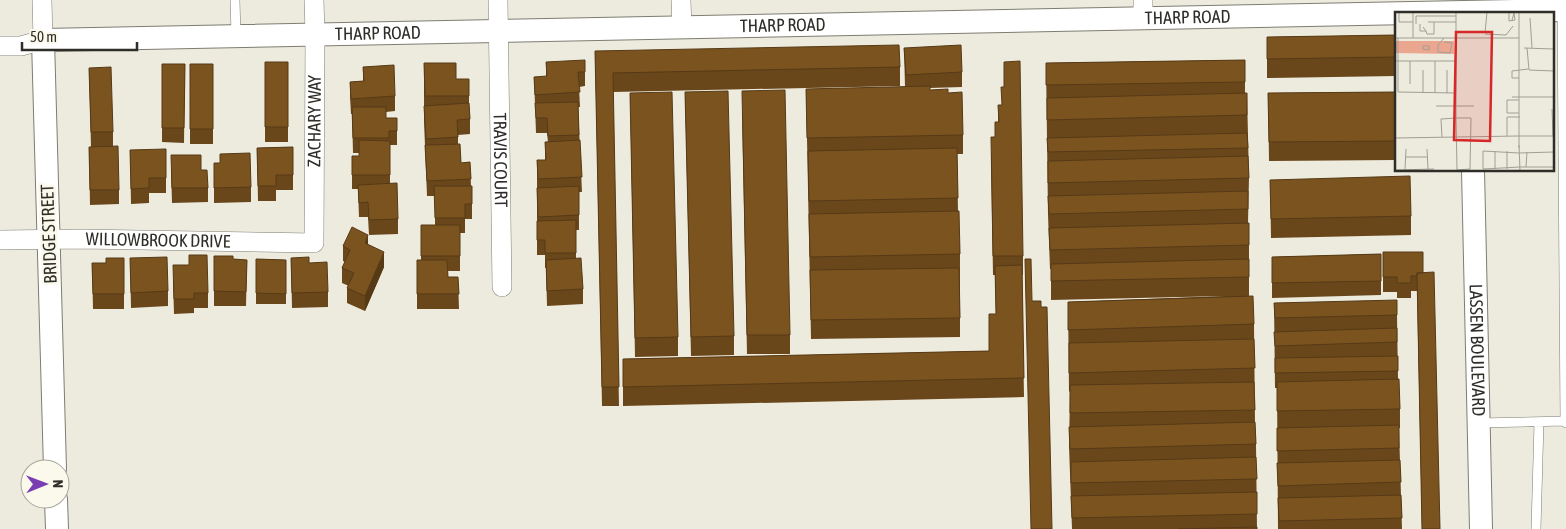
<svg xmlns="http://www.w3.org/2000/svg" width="1566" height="529" viewBox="0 0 1566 529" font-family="'Asap Condensed',sans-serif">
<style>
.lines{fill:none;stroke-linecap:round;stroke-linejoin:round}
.service-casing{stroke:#7e7d71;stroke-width:10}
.minor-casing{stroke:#7e7d71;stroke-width:20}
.tertiary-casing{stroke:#7e7d71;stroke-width:24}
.service{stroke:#fff;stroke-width:9}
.minor{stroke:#fff;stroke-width:19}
.tertiary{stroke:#fff;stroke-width:22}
.wall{fill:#6a471b}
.shaded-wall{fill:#563a16}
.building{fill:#7b531f;stroke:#563a16}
.labels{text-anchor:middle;stroke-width:5;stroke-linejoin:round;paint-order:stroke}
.street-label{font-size:18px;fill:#2e2d28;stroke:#faf9eb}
.inset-road{fill:none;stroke:#a19f95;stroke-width:1}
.view{fill:#d62828;fill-opacity:0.15;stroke:#d62828;stroke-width:2.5}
.inset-edge{fill:none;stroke:#2e2d28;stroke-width:2.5}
</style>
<rect width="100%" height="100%" fill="#edebde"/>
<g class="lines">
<g class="service-casing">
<path id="service" d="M 235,0 L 236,35
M 1562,11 L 1565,421
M 1478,423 L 1565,421 L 1566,423
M 1536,529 L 1539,422"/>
</g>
<g class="minor-casing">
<g id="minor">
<path id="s1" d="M 498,0 L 502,287"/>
<path d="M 681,0 L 682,28"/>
<path d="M 1143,0 L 1143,18"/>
<path d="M 0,46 L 21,46 L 43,40 L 42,0"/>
<path id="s2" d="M 0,240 L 82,239 L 314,243 L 315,34 L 314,0"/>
</g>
</g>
<g class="tertiary-casing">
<g id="tertiary">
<path id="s3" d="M 1473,170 L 1481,529"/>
<path id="s4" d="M 55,469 L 43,40 L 1566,10"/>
<path d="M 56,499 L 57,529"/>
</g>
</g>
<use href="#service" class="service"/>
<use href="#minor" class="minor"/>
<use href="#tertiary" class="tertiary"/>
</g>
<path class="wall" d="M 1396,35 L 1396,76 L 1267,78 L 1267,37 Z
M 904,48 L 962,72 L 962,87 L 930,88 L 930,90 L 948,93 L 963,135 L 963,154 L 957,154 L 958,211 L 960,254 L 960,337 L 811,339 L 806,89 L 905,87 Z
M 595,51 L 900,67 L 900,86 L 613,92 L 619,406 L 602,406 Z
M 1245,60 L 1245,93 L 1247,93 L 1249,178 L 1248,223 L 1249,245 L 1249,296 L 1254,324 L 1255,422 L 1256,444 L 1257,529 L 1072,529 L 1069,446 L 1070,391 L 1069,392 L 1068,302 L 1225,296 L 1051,300 L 1051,269 L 1050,269 L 1048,215 L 1046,63 Z
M 265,62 L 288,62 L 288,142 L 265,142 Z
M 546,62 L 585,72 L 585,86 L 579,87 L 580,107 L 578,107 L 582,192 L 579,192 L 579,230 L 576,230 L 576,259 L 583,289 L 583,304 L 547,306 L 546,268 L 545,268 L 545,255 L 537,255 L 537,160 L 545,160 L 545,142 L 548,142 L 547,133 L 536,133 L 534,77 L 546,77 Z
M 424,63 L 456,79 L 469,79 L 469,104 L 470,119 L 470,134 L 458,135 L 458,144 L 461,163 L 470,162 L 471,186 L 472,186 L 472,219 L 465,219 L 465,233 L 460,233 L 460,271 L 447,271 L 448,277 L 458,277 L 459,309 L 417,309 L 417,260 L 421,260 L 421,225 L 435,225 L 435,196 L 427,196 L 424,121 Z
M 162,64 L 185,64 L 184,143 L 162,142 Z
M 190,64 L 213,64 L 213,144 L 190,144 Z
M 363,67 L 395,96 L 395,111 L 386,112 L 386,118 L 397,118 L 397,145 L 390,145 L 390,184 L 398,219 L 398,234 L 369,235 L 368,217 L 359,217 L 358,189 L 352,189 L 352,175 L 359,156 L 359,153 L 353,153 L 352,114 L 351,114 L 350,97 L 350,82 L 363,81 Z
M 89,68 L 113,132 L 113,146 L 119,190 L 119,204 L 90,205 L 89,147 L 91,147 Z
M 685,92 L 734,336 L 734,355 L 691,356 Z
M 1396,92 L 1396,160 L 1269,161 L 1268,93 Z
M 630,93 L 678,337 L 678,356 L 635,357 Z
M 998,105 L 1023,256 L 1023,275 L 1022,275 L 1024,397 L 623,406 L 623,359 L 989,351 L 989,314 L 996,314 L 995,275 L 993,275 L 991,156 L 998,122 Z
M 742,110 L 790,335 L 790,354 L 747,354 Z
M 293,147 L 293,190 L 276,190 L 276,201 L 258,201 L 257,148 Z
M 130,150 L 166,178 L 166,193 L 149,193 L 149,203 L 131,204 Z
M 214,163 L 251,187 L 251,202 L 214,203 Z
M 171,170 L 201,170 L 208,188 L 208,202 L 172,203 Z
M 1270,180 L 1411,216 L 1411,235 L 1271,238 Z
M 368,245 L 384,267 L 365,311 L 347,303 L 347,288 L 349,286 L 342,283 L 342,268 L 345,262 L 343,261 L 343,246 Z
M 1383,252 L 1423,273 L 1440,529 L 1422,529 L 1417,291 L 1411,291 L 1411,298 L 1397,298 L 1397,292 L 1383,292 Z
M 1381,254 L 1381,295 L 1272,298 L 1272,257 Z
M 214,256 L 233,259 L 247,260 L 246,306 L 214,306 Z
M 124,258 L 124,309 L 93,309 L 92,263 L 106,263 Z
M 130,258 L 168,291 L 168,306 L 131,308 Z
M 291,258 L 309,263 L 328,292 L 328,307 L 292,308 Z
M 256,259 L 286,260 L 286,304 L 256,304 Z
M 173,280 L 208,293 L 208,308 L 194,308 L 194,313 L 174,314 Z
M 1274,303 L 1397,315 L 1398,379 L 1400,409 L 1400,428 L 1399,428 L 1402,529 L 1278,529 L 1277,388 L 1275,388 Z"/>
<path class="shaded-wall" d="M 368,235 L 368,249 L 365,243 Z
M 384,252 L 384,267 L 365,311 L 365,296 Z"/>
<path class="building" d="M 1396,35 L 1396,57 L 1267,59 L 1267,37 Z
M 899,45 L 900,67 L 613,73 L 619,387 L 602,387 L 595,51 Z
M 961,45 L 962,72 L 906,75 L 904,48 Z
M 585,60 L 585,72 L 578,72 L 580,92 L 535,95 L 534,77 L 547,76 L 546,62 Z
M 1245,60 L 1245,82 L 1046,85 L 1046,63 Z
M 1020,61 L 1023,256 L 993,256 L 991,137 L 995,137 L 995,122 L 999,122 L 998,105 L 1002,105 L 1001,87 L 1004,87 L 1004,62 Z
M 265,62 L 288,62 L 288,127 L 265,127 Z
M 424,63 L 456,63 L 456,79 L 469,79 L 469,96 L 425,96 Z
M 162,64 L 185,64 L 184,128 L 162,128 Z
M 190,64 L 213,64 L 213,129 L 190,129 Z
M 394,65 L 395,96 L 351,99 L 350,82 L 364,81 L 363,67 Z
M 111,67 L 113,132 L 91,132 L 89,68 Z
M 930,86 L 930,90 L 948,89 L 948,93 L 962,92 L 963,135 L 807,138 L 806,89 Z
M 785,90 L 790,335 L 747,335 L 742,91 Z
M 728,91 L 734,336 L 691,337 L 685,92 Z
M 672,92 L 678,337 L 635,338 L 630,93 Z
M 1396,92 L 1396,141 L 1269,142 L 1268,93 Z
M 1247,93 L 1247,115 L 1047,120 L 1047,98 Z
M 578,102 L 579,135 L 548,136 L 547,118 L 536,118 L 535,103 Z
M 469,103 L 470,119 L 457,120 L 458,137 L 426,139 L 424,106 Z
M 352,107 L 386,107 L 386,118 L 397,118 L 397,131 L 389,131 L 389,138 L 353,138 Z
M 1247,133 L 1248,148 L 1048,152 L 1047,138 Z
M 359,140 L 390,141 L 390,175 L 352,175 L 352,156 L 359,156 Z
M 580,140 L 582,177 L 538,179 L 537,160 L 546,160 L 545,142 Z
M 460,144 L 461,163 L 470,162 L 471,179 L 427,181 L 425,145 Z
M 118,146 L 119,190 L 90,190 L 89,147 Z
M 293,147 L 293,175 L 276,175 L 276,186 L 258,186 L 257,148 Z
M 957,148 L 958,198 L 809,201 L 808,151 Z
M 166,149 L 166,178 L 149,178 L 149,188 L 131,189 L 130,150 Z
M 250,153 L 251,187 L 214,188 L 214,163 L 220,163 L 220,154 Z
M 171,155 L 201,155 L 201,170 L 207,170 L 208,188 L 172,188 Z
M 1248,156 L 1249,178 L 1048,183 L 1048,161 Z
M 1410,176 L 1411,216 L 1271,219 L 1270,180 Z
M 397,183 L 398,219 L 369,220 L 368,202 L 359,203 L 358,185 Z
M 434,186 L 472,186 L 472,204 L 465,204 L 465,218 L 435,218 Z
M 579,186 L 579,215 L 538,217 L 537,188 Z
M 1248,191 L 1248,209 L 1049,214 L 1048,196 Z
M 959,211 L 960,254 L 810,257 L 809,214 Z
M 576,220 L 576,253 L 545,253 L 545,240 L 537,240 L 537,221 Z
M 1249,223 L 1249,245 L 1050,250 L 1049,228 Z
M 421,225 L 460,225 L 460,256 L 421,256 Z
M 352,227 L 368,235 L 365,243 L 384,252 L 365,296 L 347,288 L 354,273 L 342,268 L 350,250 L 343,246 Z
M 1383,252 L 1423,252 L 1423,273 L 1417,273 L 1417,276 L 1411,276 L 1411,283 L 1397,283 L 1397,277 L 1383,277 Z
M 1381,254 L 1381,281 L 1272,283 L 1272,257 Z
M 189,255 L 207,255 L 208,293 L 194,293 L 194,299 L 174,299 L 173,265 L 189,265 Z
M 214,256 L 233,256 L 233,259 L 247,260 L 246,292 L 214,291 Z
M 167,257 L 168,291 L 131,293 L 130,258 Z
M 309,257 L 309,263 L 327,262 L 328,292 L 292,293 L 291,258 Z
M 106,258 L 124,258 L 124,294 L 93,294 L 92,263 L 106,263 Z
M 581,258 L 583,289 L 547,291 L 546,260 Z
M 256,259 L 286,260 L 286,294 L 256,293 Z
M 1025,259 L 1031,259 L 1032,301 L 1041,301 L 1041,307 L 1047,307 L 1052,529 L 1031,529 Z
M 1249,259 L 1249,277 L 1051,281 L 1051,264 Z
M 417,260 L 447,260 L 448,277 L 458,277 L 459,294 L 417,294 Z
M 1022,265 L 1024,378 L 623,387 L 623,359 L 989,351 L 989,314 L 996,314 L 995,266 Z
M 959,268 L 960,318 L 811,320 L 810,270 Z
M 1434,272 L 1440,529 L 1422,529 L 1417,273 Z
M 1253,296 L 1254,324 L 1068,330 L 1068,302 Z
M 1397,300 L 1397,315 L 1275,318 L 1274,303 Z
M 1397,328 L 1397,342 L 1275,346 L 1274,332 Z
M 1254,339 L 1255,368 L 1069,373 L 1069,343 Z
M 1398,356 L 1398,371 L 1275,373 L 1275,358 Z
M 1399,379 L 1400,409 L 1277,411 L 1277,382 Z
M 1254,382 L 1255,410 L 1070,413 L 1070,385 Z
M 1255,422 L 1256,444 L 1070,449 L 1069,427 Z
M 1399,425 L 1399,448 L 1277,451 L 1277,428 Z
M 1256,457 L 1257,479 L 1071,483 L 1071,462 Z
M 1400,460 L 1401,482 L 1278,486 L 1277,463 Z
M 1257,492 L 1257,514 L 1072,518 L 1071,496 Z
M 1401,495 L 1402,518 L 1279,521 L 1278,498 Z
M 1257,527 L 1257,529 L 1178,529 Z"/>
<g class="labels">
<g class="street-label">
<text dy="6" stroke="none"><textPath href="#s4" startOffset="1574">THARP ROAD</textPath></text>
<text dy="6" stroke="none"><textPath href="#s4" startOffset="1169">THARP ROAD</textPath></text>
<text dy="6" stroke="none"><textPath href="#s4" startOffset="764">THARP ROAD</textPath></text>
<text dy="6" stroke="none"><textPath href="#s2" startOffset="436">ZACHARY WAY</textPath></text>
<text dy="6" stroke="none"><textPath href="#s1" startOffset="160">TRAVIS COURT</textPath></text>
<text transform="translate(49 234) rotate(-92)" y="6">BRIDGE STREET</text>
<text dy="6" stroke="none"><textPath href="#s2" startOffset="158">WILLOWBROOK DRIVE</textPath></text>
<text dy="6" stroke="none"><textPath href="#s3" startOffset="180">LASSEN BOULEVARD</textPath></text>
</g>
</g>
<g transform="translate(1395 12)">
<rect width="159" height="159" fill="#edebde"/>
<path d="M 0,29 L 59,29 L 59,42 L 0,41 Z" fill="#eaa68f"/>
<path class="inset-road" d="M 4,0 L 4,10 L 18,10M 114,0 L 114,9 L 120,8 L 119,1 L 117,8M 124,0 L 124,136M 135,6 L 137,36M 33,10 L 61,10M 21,12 L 21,4 L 61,4M 25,12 L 25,19 L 31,19 L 28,15M 31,19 L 32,22 L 39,22 L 39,10M 61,20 L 90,20M 90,21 L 92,0M 90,22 L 111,23 L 118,14M 0,26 L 124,26M 3,26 L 3,80 L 61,81M 18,26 L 18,0M 49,30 L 57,31 L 55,41 L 43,40 L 43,33 L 49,26M 28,34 L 34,34 L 34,38 L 28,37 ZM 129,36 L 159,37M 132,36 L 134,58 L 159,59M 0,49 L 61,49M 15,49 L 15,72M 40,49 L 40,81M 28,58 L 28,81M 124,66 L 117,66 L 117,59 L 133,57M 52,81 L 52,58M 117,85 L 159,85M 124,88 L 112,88 L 112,101 L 124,101M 41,94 L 79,94M 157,97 L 158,124M 112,124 L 112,105 L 125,105M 123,124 L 159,124M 47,125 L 46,107 L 61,106 L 76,106 L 75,157 L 62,158 L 61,106 L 61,0M 0,126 L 123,124M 124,133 L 125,159M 32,137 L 33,157M 100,139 L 100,157M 112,139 L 112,157M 124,141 L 88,139 L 88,157 L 125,155M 124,141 L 159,140M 10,145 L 33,145M 124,155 L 159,155M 131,155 L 132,140M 0,158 L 39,157M 10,158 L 11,137"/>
<path class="view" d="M 61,20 L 97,20 L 95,129 L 59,128 Z"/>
<rect width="159" height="159" class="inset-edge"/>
</g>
<g transform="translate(45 484) rotate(89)"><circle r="24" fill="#faf9eb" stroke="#a8a79d"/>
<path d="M0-4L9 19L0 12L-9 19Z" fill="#7b3db2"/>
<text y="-8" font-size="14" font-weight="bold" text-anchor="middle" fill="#2e2d28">N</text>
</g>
<path d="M22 42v8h115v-8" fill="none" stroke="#2e2d28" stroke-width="2.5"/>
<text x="30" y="42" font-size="15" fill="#2e2d28" stroke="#faf9eb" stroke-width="4" paint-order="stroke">50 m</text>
</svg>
